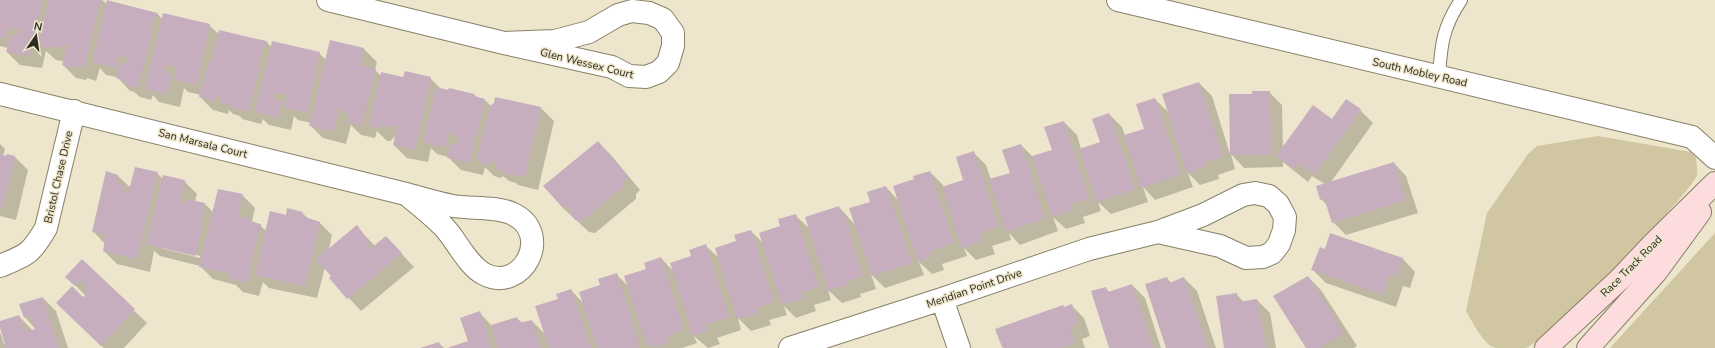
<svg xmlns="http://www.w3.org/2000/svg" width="1715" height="348" viewBox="0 0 1715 348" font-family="'Nunito Sans',sans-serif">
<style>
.green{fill:#d0c6a1}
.shadow{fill:#0003;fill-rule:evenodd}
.building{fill:#c7aebf}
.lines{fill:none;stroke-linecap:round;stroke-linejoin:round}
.service-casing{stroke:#878068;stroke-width:14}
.minor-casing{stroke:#878068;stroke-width:24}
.secondary-casing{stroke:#878068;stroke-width:24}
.service{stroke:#fff;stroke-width:12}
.minor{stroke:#fff;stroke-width:22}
.secondary{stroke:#fcdcdc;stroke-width:22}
.labels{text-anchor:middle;stroke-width:3;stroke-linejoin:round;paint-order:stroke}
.street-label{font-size:11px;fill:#2d2a20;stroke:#eee6cc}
</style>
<rect width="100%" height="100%" fill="#eee6cc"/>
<path class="green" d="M 1598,136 L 1691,152 L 1696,157 C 1696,162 1698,170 1697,175 C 1691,194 1546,341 1526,348 C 1521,348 1501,348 1496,348 C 1484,346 1472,321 1466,311 L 1487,213 L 1528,154 L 1537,146 Z
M 1715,233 L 1715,348 L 1610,348 Z"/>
<path class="shadow" d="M 0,0 L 102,0 L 107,4 L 157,13 L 162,19 L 209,25 L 219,34 L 266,41 L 271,47 L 319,53 L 326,60 L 330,41 L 364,49 L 377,62 L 375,70 L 381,76 L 404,78 L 430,78 L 441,89 L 474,94 L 477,98 L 485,100 L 491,106 L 495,103 L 496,99 L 541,108 L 554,121 L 538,190 L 518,185 L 516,183 L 509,181 L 503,176 L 501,178 L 494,176 L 485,167 L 483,175 L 461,170 L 448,157 L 437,154 L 431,148 L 428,162 L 407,158 L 394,145 L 396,136 L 390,141 L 387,141 L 377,131 L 375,138 L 361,135 L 351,125 L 346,144 L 323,138 L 310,125 L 311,123 L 298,120 L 294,116 L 291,130 L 269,125 L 263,119 L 261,124 L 242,119 L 240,116 L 233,114 L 229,110 L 228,114 L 213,110 L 200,97 L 201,95 L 188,92 L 184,88 L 180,107 L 159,102 L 153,95 L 151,100 L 140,97 L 134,92 L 130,91 L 117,77 L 106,75 L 100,68 L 96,81 L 87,78 L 86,80 L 76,78 L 63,65 L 65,60 L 62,61 L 56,60 L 46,51 L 42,68 L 20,65 L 7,52 L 8,48 L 0,46 Z
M 1199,83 L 1212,96 L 1230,154 L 1253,95 L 1269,92 L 1282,105 L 1283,149 L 1332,120 L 1360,110 L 1373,123 L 1331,182 L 1394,163 L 1406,176 L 1418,213 L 1346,235 L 1333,222 L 1328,206 L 1321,199 L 1325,184 L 1312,176 L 1308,182 L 1283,162 L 1283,167 L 1244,168 L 1231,154 L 1235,169 L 1218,175 L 1219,179 L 1200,185 L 1188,173 L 1193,187 L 1155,200 L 1143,187 L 1148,202 L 1111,214 L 1098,202 L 1101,211 L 1083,217 L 1085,223 L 1066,229 L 1053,217 L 1058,231 L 1020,245 L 1009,233 L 1011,240 L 992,246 L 995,254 L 976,260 L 964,248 L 967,256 L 942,264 L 944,270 L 932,274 L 919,262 L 924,275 L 885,288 L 871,274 L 876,289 L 860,294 L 861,297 L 842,303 L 828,290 L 831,300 L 814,305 L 816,311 L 796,318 L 784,306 L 787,315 L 769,320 L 771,325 L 751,331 L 738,318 L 741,330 L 717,338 L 720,344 L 708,348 L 694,336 L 697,343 L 682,348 L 450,348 L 469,342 L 479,312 L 492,326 L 517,318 L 522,323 L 532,321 L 545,334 L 559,299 L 571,290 L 583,303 L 616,274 L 628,286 L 661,258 L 673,271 L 705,245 L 720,259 L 737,242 L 751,231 L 763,243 L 795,215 L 810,229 L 839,207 L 856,226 L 872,202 L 886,187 L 898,200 L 916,180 L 930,172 L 943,185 L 944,188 L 965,181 L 973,152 L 986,165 L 991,180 L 1011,173 L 1021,145 L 1033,157 L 1053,151 L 1064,122 L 1077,135 L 1081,149 L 1101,143 L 1109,114 L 1122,127 L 1125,136 L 1145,129 L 1155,99 L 1169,113 Z
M 598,142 L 611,155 L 640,190 L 636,194 L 636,199 L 595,233 L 589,232 L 564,209 L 544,186 Z
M 0,144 L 5,149 L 3,156 L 15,157 L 28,170 L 16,220 L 0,216 Z
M 107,173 L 118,176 L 131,188 L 157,173 L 163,179 L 184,181 L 197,194 L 195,202 L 205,204 L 213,212 L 242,195 L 255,208 L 252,221 L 260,225 L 266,231 L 286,216 L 302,213 L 309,219 L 320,223 L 332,235 L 329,249 L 356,226 L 375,246 L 386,237 L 414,267 L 361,311 L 330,278 L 332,276 L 325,267 L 317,298 L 269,288 L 263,282 L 259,296 L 243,292 L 236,285 L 213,279 L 200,266 L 160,256 L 154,251 L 150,272 L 117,264 L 104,251 L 105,244 L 93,231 ZM 161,246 L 200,256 L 200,258 L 161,248 Z
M 1403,259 L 1415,272 L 1410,288 L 1403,286 L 1396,307 L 1326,283 L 1313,270 Z
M 82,261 L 147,323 L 124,348 L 104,348 L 70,316 L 86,296 L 67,277 Z
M 1308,277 L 1321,290 L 1357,346 L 1354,348 L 1307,348 Z
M 1167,278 L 1171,283 L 1184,278 L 1197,291 L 1216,348 L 1167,348 Z
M 1132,285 L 1145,298 L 1161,348 L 1110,348 L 1106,288 L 1109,292 Z
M 1236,294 L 1244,302 L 1257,300 L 1270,313 L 1276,348 L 1225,348 Z
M 43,298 L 56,311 L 68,348 L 0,348 L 0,332 L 4,344 L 6,344 L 0,322 L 19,316 L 33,331 L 36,330 L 25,317 Z
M 1071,305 L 1084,318 L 1090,336 L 1082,339 L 1085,348 L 1004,348 L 1064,308 Z
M 439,343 L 444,348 L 423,348 Z"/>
<path class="building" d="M 0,0 L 43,0 L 29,56 L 6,52 L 11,35 L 17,36 L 19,29 L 9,28 L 6,38 L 0,37 Z
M 49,0 L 101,0 L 84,68 L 74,66 L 73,68 L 62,65 L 67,46 L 62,45 L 61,48 L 54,46 L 49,49 L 42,47 L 39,42 Z
M 107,0 L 157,13 L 155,20 L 153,20 L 151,31 L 152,31 L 138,88 L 125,85 L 126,81 L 116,78 L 120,62 L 126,64 L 128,57 L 119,55 L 116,68 L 92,62 Z
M 163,13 L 210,24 L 197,85 L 174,79 L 177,67 L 167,65 L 165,73 L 172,74 L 167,94 L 145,89 Z
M 219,30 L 266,41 L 265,47 L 263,47 L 257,68 L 260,69 L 248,112 L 228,106 L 229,104 L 219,102 L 221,95 L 217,94 L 215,101 L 199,97 L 209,60 L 212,61 Z
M 330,40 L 364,48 L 360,65 L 376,69 L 362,126 L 347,122 L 349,114 L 341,112 L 342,108 L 339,108 L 333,131 L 309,126 Z
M 272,41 L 320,52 L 315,71 L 317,72 L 307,113 L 284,108 L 287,95 L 275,93 L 274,99 L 282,101 L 278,118 L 255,112 Z
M 405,71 L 431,77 L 415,150 L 393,145 L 398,126 L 393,125 L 392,128 L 381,125 L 377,129 L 373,128 L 369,123 L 381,72 L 403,77 Z
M 1199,82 L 1223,156 L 1205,162 L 1207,166 L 1187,173 L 1162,94 Z
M 436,87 L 448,90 L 449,88 L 474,94 L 474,96 L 485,99 L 477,135 L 475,134 L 473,143 L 475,143 L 470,163 L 447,158 L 451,143 L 457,145 L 459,136 L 452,135 L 453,132 L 449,131 L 445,147 L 423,142 Z
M 1252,91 L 1270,91 L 1271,155 L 1230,155 L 1229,94 L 1252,94 Z
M 495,97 L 541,107 L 525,177 L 504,173 L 504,171 L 495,169 L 496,162 L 493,161 L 488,165 L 480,163 L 477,159 L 490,106 L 494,103 Z
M 1155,98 L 1181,174 L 1141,188 L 1124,135 L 1144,129 L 1136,104 Z
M 1346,99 L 1361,109 L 1315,174 L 1299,163 L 1295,169 L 1276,156 L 1313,105 L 1332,119 Z
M 1109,113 L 1135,189 L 1097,202 L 1079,149 L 1100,142 L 1092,119 Z
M 1064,121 L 1089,198 L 1071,204 L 1073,210 L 1052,217 L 1032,156 L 1052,150 L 1044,127 Z
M 598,141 L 628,177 L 624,181 L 624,186 L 582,221 L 575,220 L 571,215 L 571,209 L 568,206 L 564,209 L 543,186 Z
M 1021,144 L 1045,218 L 1006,232 L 989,179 L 1010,173 L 1002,150 Z
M 974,151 L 999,227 L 980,233 L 983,241 L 962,248 L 942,187 L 963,180 L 956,157 Z
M 0,154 L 6,156 L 7,154 L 15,156 L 3,208 L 0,207 Z
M 1394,162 L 1406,200 L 1332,223 L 1324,198 L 1320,200 L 1316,186 Z
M 135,167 L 158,172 L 137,259 L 103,251 L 106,235 L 92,232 L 106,171 L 118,175 L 117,183 L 125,185 L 124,192 L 128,194 Z
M 930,171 L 954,243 L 929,252 L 931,257 L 918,262 L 893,186 L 914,179 L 913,176 Z
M 163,175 L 185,180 L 180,203 L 186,204 L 187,199 L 205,203 L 200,227 L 202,228 L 195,256 L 146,244 Z
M 886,186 L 912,263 L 872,276 L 849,208 L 870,202 L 867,192 Z
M 218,189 L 243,194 L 238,216 L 251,219 L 251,222 L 261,224 L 247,283 L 229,279 L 231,274 L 199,267 Z
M 839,206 L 841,213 L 844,212 L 863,276 L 848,281 L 849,284 L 828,291 L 805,217 Z
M 287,208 L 303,212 L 302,216 L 320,222 L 305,286 L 255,275 L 270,211 L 286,215 Z
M 796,214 L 819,287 L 802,292 L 804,298 L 782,305 L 759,233 L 780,226 L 778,219 Z
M 357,225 L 370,243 L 367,246 L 370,249 L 386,236 L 402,253 L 347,299 L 329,278 L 331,276 L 316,259 Z
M 751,230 L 774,302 L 757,308 L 758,313 L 737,319 L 715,248 L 736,241 L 734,235 Z
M 1330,233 L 1403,258 L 1397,276 L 1390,274 L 1383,295 L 1311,270 L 1320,247 L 1325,249 Z
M 706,244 L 729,317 L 705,325 L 707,331 L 693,336 L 670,263 L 691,256 L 689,250 Z
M 661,257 L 684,330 L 667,336 L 669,343 L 658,347 L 657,344 L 647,347 L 624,276 L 646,269 L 644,263 Z
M 82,259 L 135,309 L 101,346 L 56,303 L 72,286 L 83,297 L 86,294 L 85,291 L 87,286 L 80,280 L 75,286 L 65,277 Z
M 617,273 L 640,347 L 636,348 L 597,348 L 579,292 L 600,285 L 598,279 Z
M 1308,276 L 1344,333 L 1320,348 L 1306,348 L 1273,296 Z
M 1167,277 L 1169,283 L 1184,277 L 1208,348 L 1166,348 L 1145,284 Z
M 1132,284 L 1153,348 L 1109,348 L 1091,291 L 1106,287 L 1108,292 Z
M 571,289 L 591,348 L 549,348 L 535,306 L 558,299 L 556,294 Z
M 1237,293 L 1238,302 L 1257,299 L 1266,348 L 1224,348 L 1216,296 Z
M 43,297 L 59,348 L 6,348 L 0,328 L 0,321 L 19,315 L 25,332 L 35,329 L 30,316 L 24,318 L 19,304 Z
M 1072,304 L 1078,323 L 1070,326 L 1075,343 L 1061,348 L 1004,348 L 1002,347 L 995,329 L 1063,305 L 1064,307 Z
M 480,311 L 491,348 L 447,348 L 468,341 L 460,318 Z
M 517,317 L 519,323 L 532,320 L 541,348 L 498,348 L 491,325 Z
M 439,342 L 441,348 L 420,348 Z"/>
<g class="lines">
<g class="service-casing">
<path id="service" d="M 1439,76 C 1441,44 1443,27 1461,0"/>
</g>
<g class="minor-casing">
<path id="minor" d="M 328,0 L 504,43 L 612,67 L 629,76 L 646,77 L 659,72 L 668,63 L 673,46 L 673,33 L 663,19 L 649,13 L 632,11 L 618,15 L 589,32 L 555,41 L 504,43
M 1118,0 L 1692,137 L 1715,158
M 0,94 L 406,194 C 421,198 437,203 453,206 C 470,209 498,206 513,214 C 554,234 522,294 484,274 C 467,265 456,239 443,226 C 431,214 418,204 406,194
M 0,266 C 27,255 31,254 46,228 L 74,111
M 942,299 L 959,348
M 790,348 L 942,299 L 1089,249 L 1158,232 L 1203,215 L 1243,195 L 1255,193 L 1269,196 L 1278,204 L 1285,217 L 1284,230 L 1279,244 L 1272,253 L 1263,257 L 1246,258 L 1220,246 L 1158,232"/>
</g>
<g class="secondary-casing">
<path id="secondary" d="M 1546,348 L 1620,279 L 1655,242 L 1715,183
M 1588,348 L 1656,272 L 1700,212"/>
</g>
<use href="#service" class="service"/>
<use href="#minor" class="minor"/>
<use href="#secondary" class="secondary"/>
</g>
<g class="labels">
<g class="street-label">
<text transform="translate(587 63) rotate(14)" y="4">Glen Wessex Court</text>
<text transform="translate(1420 72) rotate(13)" y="4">South Mobley Road</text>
<text transform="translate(203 143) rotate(14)" y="4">San Marsala Court</text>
<text transform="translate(58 177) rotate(-77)" y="4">Bristol Chase Drive</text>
<text transform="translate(1631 266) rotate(-45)" y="4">Race Track Road</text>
<text transform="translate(974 288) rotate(-19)" y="4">Meridian Point Drive</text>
</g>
</g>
<g transform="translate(36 36) rotate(13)" stroke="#eee6cc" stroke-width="3" paint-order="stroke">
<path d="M0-3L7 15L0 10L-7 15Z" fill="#2d2a20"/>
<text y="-6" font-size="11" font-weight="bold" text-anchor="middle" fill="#2d2a20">N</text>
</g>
</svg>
